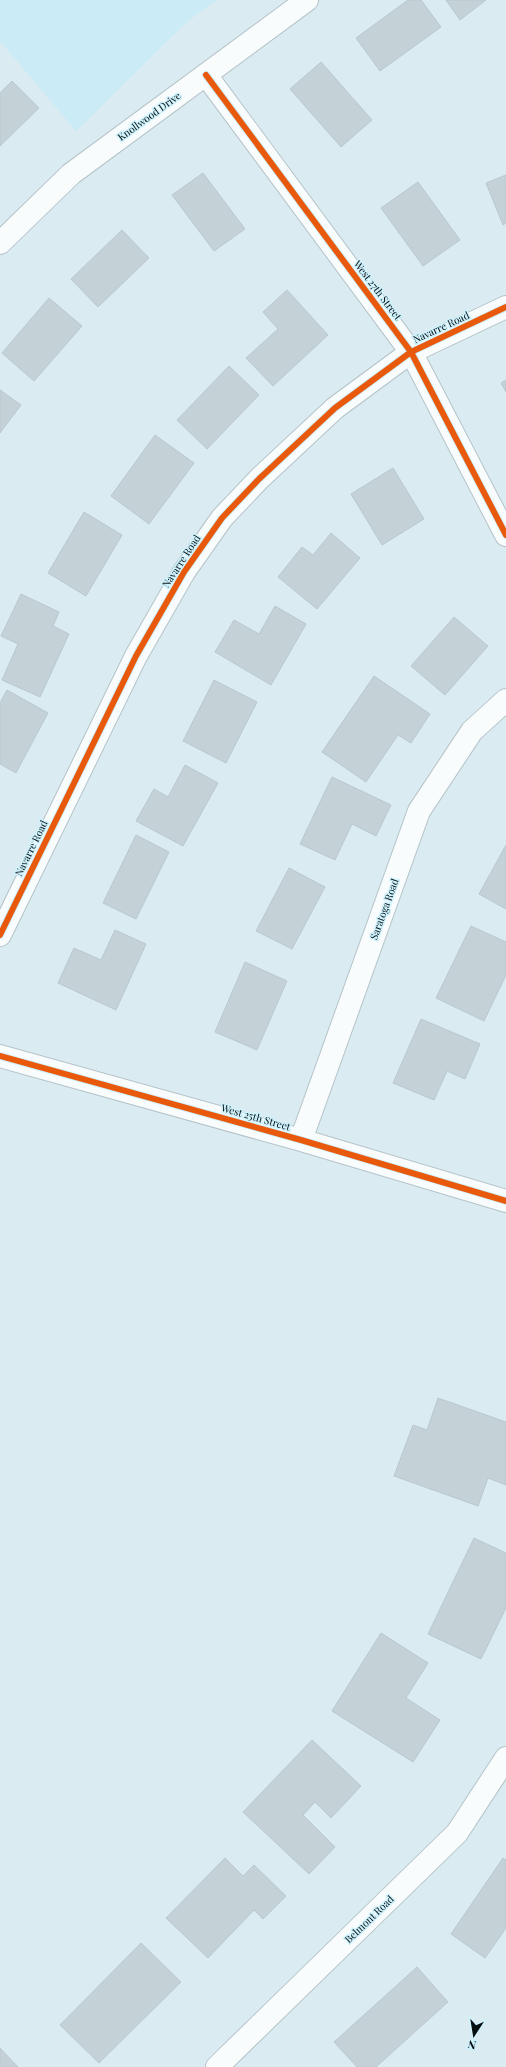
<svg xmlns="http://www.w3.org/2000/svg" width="506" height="2067" viewBox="0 0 506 2067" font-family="'Playfair Display',serif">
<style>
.built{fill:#cbebf6}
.building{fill:#c4d2d7;stroke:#b9c8cd}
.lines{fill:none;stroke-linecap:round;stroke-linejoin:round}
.minor-casing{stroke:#b5c3c8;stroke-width:24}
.minor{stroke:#f9fcfd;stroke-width:22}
.cycleway-casing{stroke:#cff2fd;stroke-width:8}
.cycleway{stroke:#e8590c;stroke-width:6}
.labels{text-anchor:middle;stroke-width:3;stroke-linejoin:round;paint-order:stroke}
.street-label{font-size:10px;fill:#030e11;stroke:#cff2fd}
</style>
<rect width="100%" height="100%" fill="#daecf2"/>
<path class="built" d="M 0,0 L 217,0 L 188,21 L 76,131 L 0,41 Z"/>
<path class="building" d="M 408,0 L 421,0 L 441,27 L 380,71 L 356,38 Z
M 446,0 L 486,0 L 460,20 Z
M 321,62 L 372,120 L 341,147 L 290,89 Z
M 12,81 L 39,108 L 0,146 L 0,93 Z
M 203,173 L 245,229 L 214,251 L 172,195 Z
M 506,175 L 506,223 L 503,225 L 486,183 Z
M 418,182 L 460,240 L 423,266 L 381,208 Z
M 122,230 L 149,258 L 98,307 L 71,279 Z
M 287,290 L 328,335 L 273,386 L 246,358 L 278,329 L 263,312 Z
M 49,298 L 82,326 L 34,381 L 2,353 Z
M 229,366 L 259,395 L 207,449 L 177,420 Z
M 506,380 L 506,392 L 501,383 Z
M 0,390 L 21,405 L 0,433 Z
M 155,435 L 194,463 L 149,524 L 111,496 Z
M 393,468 L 424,519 L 382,545 L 351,494 Z
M 84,512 L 122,535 L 86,596 L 48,573 Z
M 331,533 L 360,558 L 317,609 L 278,577 L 302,547 L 313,555 Z
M 21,594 L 59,612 L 53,626 L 69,634 L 40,697 L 2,680 L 18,644 L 1,636 Z
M 275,606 L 306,624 L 271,685 L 215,652 L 234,620 L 259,634 Z
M 454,617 L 488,646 L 445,695 L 411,666 Z
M 374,676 L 430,714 L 411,743 L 398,735 L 366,782 L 322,752 Z
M 214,680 L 257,702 L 226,763 L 183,741 Z
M 7,690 L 48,713 L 16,773 L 0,764 L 0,703 Z
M 185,765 L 218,783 L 183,846 L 136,821 L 154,789 L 168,797 Z
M 332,777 L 391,805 L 376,836 L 352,824 L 335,860 L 300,844 Z
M 136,835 L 169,852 L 136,919 L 103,903 Z
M 506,845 L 506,909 L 479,894 Z
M 289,868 L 325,887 L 292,949 L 256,931 Z
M 471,926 L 506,942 L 506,975 L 484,1021 L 436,998 Z
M 115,930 L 146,944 L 116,1010 L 58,983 L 74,948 L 101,960 Z
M 245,962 L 287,981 L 257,1050 L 215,1032 Z
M 421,1019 L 480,1044 L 465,1079 L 447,1071 L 434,1100 L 393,1083 Z
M 438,1398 L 506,1422 L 506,1485 L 488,1478 L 478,1506 L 394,1476 L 413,1425 L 427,1430 Z
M 474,1538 L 506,1553 L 506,1608 L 481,1659 L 428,1634 Z
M 381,1633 L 428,1663 L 406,1698 L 440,1720 L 413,1762 L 332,1711 Z
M 312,1740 L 361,1786 L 331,1818 L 315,1802 L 303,1815 L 335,1847 L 309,1874 L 243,1812 Z
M 225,1858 L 243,1876 L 254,1865 L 286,1896 L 263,1919 L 254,1910 L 208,1958 L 166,1918 Z
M 503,1858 L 506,1860 L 506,1928 L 485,1958 L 451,1934 Z
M 141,1943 L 181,1982 L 99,2063 L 60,2025 Z
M 417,1967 L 448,2002 L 376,2067 L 357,2067 L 334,2042 Z
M 0,2048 L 18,2067 L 0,2067 Z"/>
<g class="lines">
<g class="minor-casing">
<path id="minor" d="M 206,75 L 411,352 L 506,535
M 0,243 L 71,174 L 307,0
M 0,935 L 136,656 L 184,572 L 222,518 L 259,479 L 335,408 L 411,352 L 506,307
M 0,1056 L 301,1140 L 506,1201
M 301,1140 L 419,811 L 472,731 L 506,700
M 217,2067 L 457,1833 L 506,1758"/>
</g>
<use href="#minor" class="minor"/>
<g class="cycleway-casing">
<path id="cycleway" d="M 206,75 L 411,352 L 506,535
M 0,935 L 136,656 L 184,572 L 222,518 L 259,479 L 335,408 L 411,352 L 506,307
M 0,1056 L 301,1140 L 506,1201"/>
</g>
<use href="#cycleway" class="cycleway"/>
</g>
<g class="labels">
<g class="street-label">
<text transform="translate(149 116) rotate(-36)" y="4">Knollwood Drive</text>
<text transform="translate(378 290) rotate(53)" y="4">West 27th Street</text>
<text transform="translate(441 327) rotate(-25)" y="4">Navarre Road</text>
<text transform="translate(181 561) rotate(-57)" y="4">Navarre Road</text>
<text transform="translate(31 848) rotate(-64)" y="4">Navarre Road</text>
<text transform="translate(384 909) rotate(-70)" y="4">Saratoga Road</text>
<text transform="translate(256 1117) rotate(16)" y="4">West 25th Street</text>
<text transform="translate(369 1919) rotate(-44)" y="4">Belmont Road</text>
</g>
</g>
<g transform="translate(474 2035) rotate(192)" stroke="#cff2fd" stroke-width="3" paint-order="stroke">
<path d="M0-3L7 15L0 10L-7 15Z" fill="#030e11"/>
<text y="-6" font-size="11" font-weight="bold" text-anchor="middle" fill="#030e11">N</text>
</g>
</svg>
